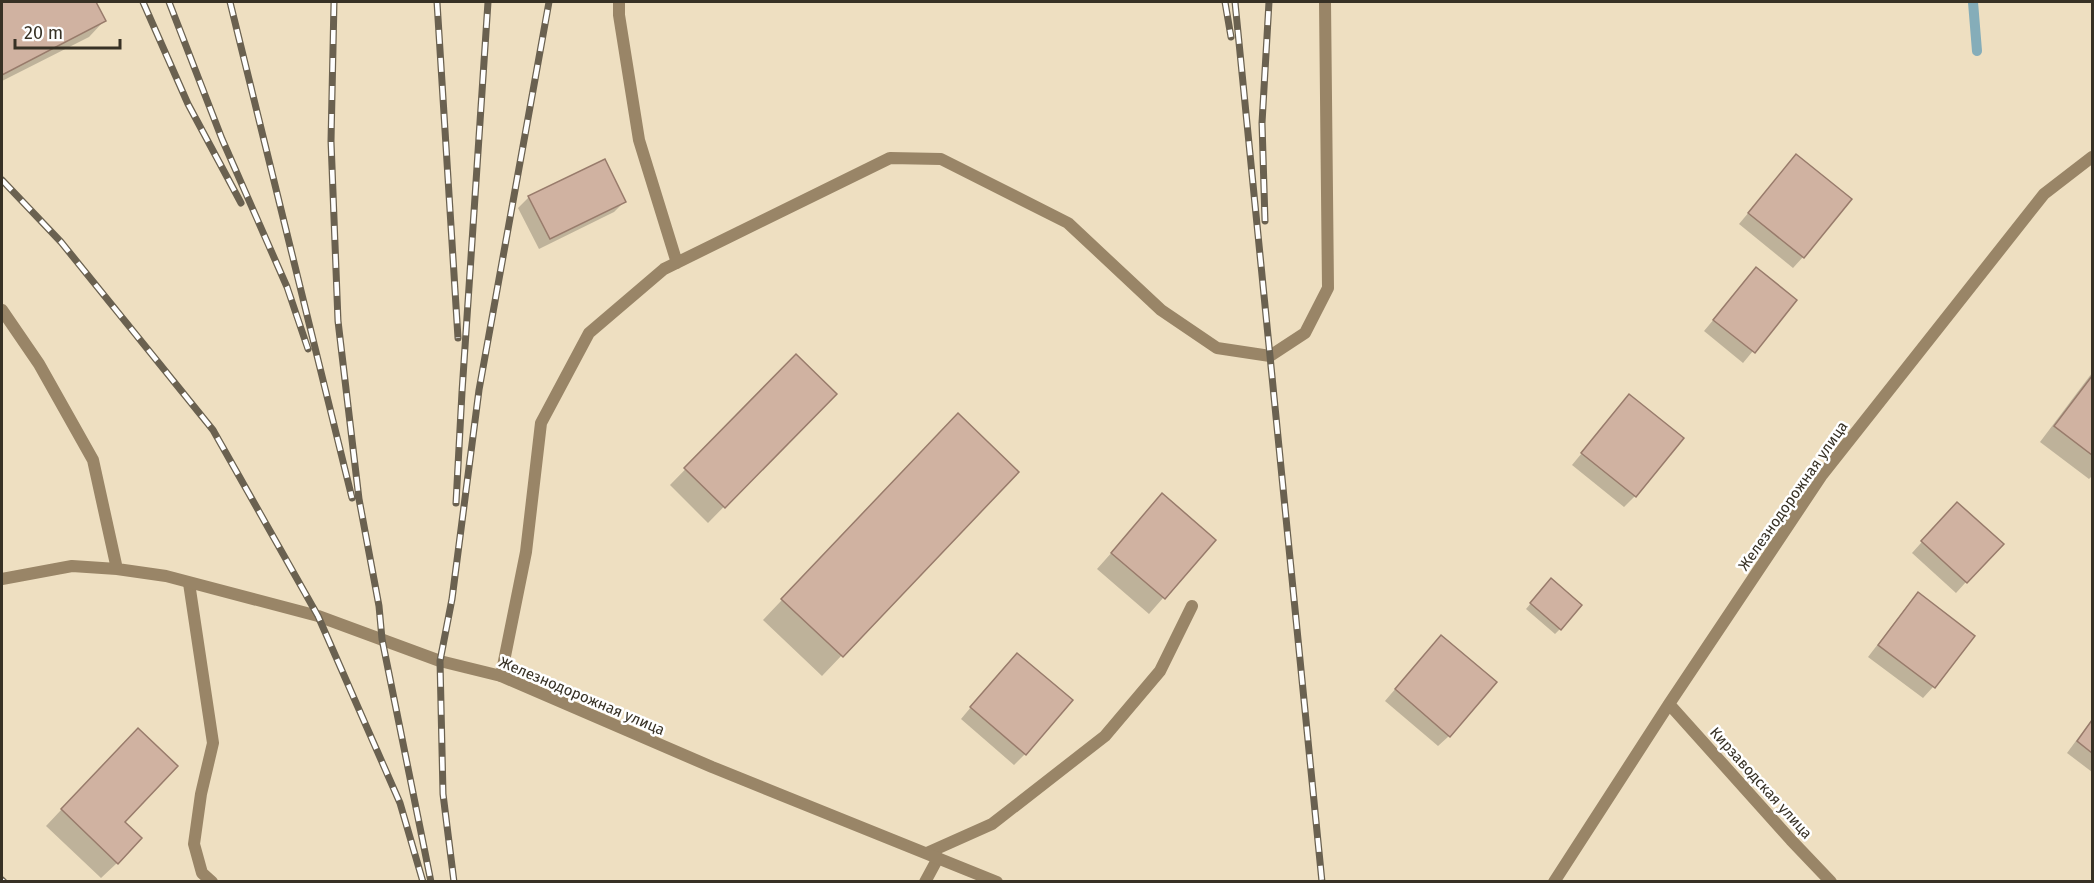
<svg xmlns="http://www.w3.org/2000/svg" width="2094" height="883" viewBox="0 0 2094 883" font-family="'Fira Sans',sans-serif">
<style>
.shadow{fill:#0003}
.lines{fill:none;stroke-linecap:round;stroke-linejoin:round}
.stream{stroke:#85adb9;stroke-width:10}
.building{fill:#d0b2a1;stroke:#987b6b;stroke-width:1.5}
.service{stroke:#998567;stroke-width:12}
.minor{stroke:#998567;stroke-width:12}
.rail-casing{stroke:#6a6150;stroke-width:7}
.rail{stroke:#fff;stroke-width:4.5;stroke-dasharray:14;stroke-linecap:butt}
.labels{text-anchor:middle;stroke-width:5;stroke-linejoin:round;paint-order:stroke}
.street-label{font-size:15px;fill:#373125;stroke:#fff}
</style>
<rect width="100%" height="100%" fill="#eedfc1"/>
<path class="shadow" d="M 2,2 L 94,2 L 104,21 L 89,37 L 2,81 Z
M 1796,156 L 1803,257 L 1793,268 L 1739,224 Z
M 529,197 L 624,202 L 614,212 L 539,249 L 518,208 Z
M 1756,269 L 1795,300 L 1743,363 L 1704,331 Z
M 796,356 L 834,394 L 708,523 L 670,485 Z
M 2092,373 L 2092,476 L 2089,479 L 2040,442 Z
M 1629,396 L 1635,496 L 1624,507 L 1572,465 Z
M 938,435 L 1017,472 L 822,676 L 763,620 Z
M 1162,496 L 1214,540 L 1149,614 L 1097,569 Z
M 1947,514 L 1966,582 L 1956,593 L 1912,553 Z
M 1546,585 L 1560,629 L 1555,634 L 1526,609 Z
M 1918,594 L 1973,636 L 1933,687 L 1923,698 L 1868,657 L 1908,605 Z
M 1431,647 L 1449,736 L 1438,746 L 1385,701 Z
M 1006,665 L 1025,754 L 1014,765 L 961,719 Z
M 2092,719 L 2092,772 L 2067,753 Z
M 122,745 L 123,822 L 117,863 L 101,878 L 46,826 Z"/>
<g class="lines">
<path class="stream" d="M 1973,2 L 1977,51"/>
</g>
<path class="building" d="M 2,2 L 96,2 L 106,21 L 2,75 Z
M 1796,154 L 1852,199 L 1804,258 L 1748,213 Z
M 605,159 L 626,202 L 550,239 L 528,196 Z
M 1756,267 L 1797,300 L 1755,353 L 1713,320 Z
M 796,354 L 837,394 L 725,508 L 684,468 Z
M 2092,376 L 2092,455 L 2054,426 Z
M 1629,394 L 1684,438 L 1636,497 L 1581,453 Z
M 958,413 L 1019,472 L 843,657 L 781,599 Z
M 1162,493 L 1216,540 L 1165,599 L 1111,553 Z
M 1957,502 L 2004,544 L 1967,583 L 1921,541 Z
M 1551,578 L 1582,605 L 1561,630 L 1530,603 Z
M 1918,592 L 1975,636 L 1935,688 L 1878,645 Z
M 1441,635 L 1497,682 L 1450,737 L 1395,689 Z
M 1017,653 L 1073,700 L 1026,755 L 970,707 Z
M 2092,720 L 2092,753 L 2077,741 Z
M 138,728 L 178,766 L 125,822 L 142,838 L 118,864 L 61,809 Z"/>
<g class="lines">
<path class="service" d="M 619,2 L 619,15 L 639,140 L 677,263
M 189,583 L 213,743 L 201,794 L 194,844 L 202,873 L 212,882
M 501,676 L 526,552 L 541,423 L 589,333 L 664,269 L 890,158 L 941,159 L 1068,223 L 1161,310 L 1217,348 L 1270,356 L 1305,333 L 1328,288 L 1325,2
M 927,853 L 992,824 L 1105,736 L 1160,671 L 1192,606
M 925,882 L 938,858"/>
<path class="minor" d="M 2,310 L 39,364 L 93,460 L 117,569
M 2,579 L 72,566 L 117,569 L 166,576 L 318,616 L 440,661 L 501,676 L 712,767 L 997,882
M 1669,704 L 1791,840 L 1831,882
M 1554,882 L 1669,704 L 1822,475 L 2044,194 L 2092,157"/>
<g class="rail-casing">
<path id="rail" d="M 143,2 L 188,104 L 241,203
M 169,2 L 222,139 L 287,287 L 308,349
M 230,2 L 352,498
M 334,2 L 331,141 L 338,321 L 359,499 L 379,606 L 382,639 L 431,882
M 437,2 L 458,338
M 1225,2 L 1231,37
M 1235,2 L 1322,882
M 2,180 L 61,242 L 213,430 L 318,616 L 400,803 L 423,882
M 1265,221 L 1262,123 L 1269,2
M 456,503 L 462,392 L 488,2
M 2,880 L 4,882
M 454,882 L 443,794 L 440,661 L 452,599 L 479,390 L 549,2"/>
</g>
<use href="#rail" class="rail"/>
</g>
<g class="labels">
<g class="street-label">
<text transform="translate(1793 496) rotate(-55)" y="5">Железнодорожная улица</text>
<text transform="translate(582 696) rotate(23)" y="5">Железнодорожная улица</text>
<text transform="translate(1761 783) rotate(48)" y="5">Кирзаводская улица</text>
</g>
</g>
<rect width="2094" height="883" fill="none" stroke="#373125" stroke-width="6"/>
<path d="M15 39v9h105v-9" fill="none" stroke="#373125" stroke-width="3"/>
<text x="24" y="39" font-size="18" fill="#373125" stroke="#ffffff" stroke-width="4.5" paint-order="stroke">20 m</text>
</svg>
